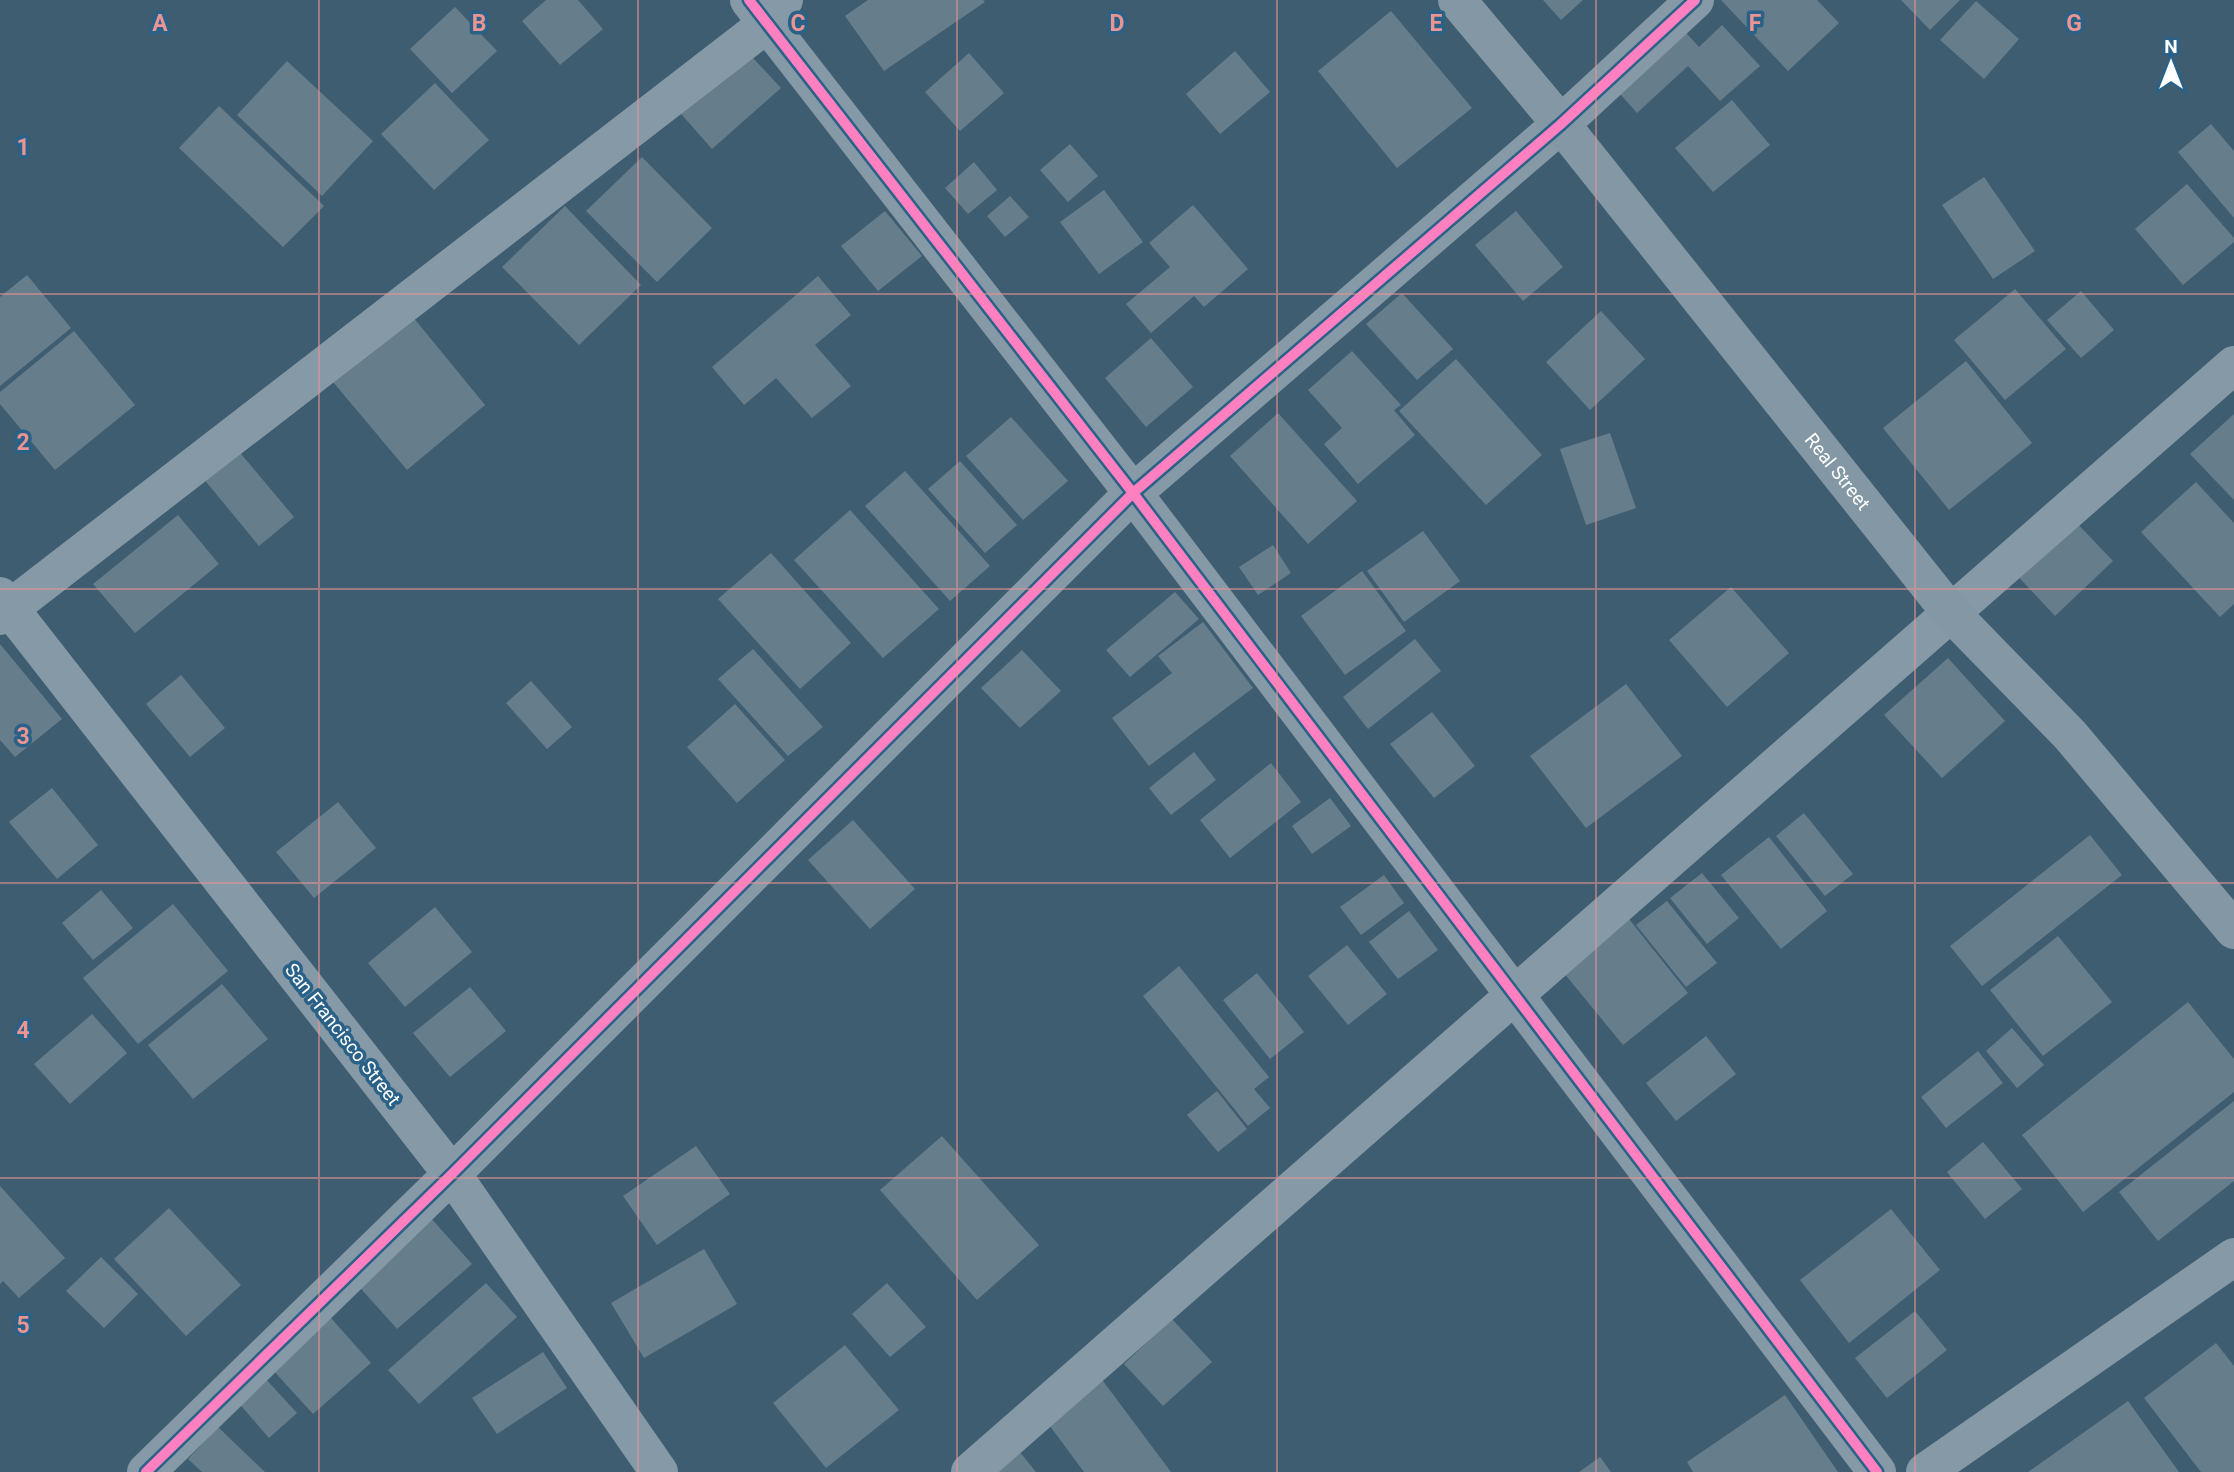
<svg xmlns="http://www.w3.org/2000/svg" width="2234" height="1472" viewBox="0 0 2234 1472" font-family="Roboto,sans-serif">
<style>
.building{fill:#667d8b}
.lines{fill:none;stroke-linecap:round;stroke-linejoin:round}
.minor{stroke:#8599a7;stroke-width:38}
.major{stroke:#8398a4;stroke-width:38}
.cycleway-casing{stroke:#296187;stroke-width:15}
.cycleway{stroke:#ff80c0;stroke-width:10}
.grid{fill:none;stroke:#ea9494;stroke-width:2;stroke-opacity:0.55}
.labels{text-anchor:middle;stroke-width:7;stroke-linejoin:round;paint-order:stroke}
.street-label{font-size:19px;fill:#fff;stroke:#296187}
.grid-label{font-size:23px;text-anchor:middle;font-weight:bold;fill:#ea9494;stroke:#296187;stroke-width:7;stroke-linejoin:round;paint-order:stroke}
</style>
<rect width="100%" height="100%" fill="#3f5d71"/>
<path class="building" d="M 546,0 L 578,0 L 603,29 L 560,65 L 522,21 Z
M 868,0 L 983,0 L 985,2 L 884,71 L 845,16 Z
M 1543,0 L 1583,0 L 1561,20 Z
M 1721,0 L 1817,0 L 1839,23 L 1788,71 Z
M 1901,0 L 1960,0 L 1930,30 Z
M 1976,1 L 2019,39 L 1984,79 L 1940,40 Z
M 455,7 L 497,51 L 452,93 L 410,49 Z
M 1391,11 L 1472,108 L 1397,168 L 1318,71 Z
M 1678,24 L 1699,47 L 1722,25 L 1760,66 L 1720,101 L 1688,66 L 1637,113 L 1612,85 Z
M 743,47 L 781,88 L 712,149 L 675,107 Z
M 1235,51 L 1270,92 L 1220,134 L 1186,94 Z
M 969,53 L 1004,93 L 960,131 L 925,92 Z
M 287,61 L 373,141 L 322,196 L 237,115 Z
M 435,83 L 489,140 L 434,190 L 381,134 Z
M 1732,100 L 1770,145 L 1713,192 L 1675,148 Z
M 219,106 L 324,206 L 283,247 L 179,148 Z
M 2211,124 L 2234,151 L 2234,218 L 2178,152 Z
M 1070,144 L 1098,176 L 1068,202 L 1040,170 Z
M 642,157 L 712,228 L 657,282 L 586,211 Z
M 974,162 L 997,190 L 968,214 L 945,188 Z
M 1984,177 L 2035,251 L 1993,279 L 1942,205 Z
M 2187,184 L 2234,238 L 2234,242 L 2183,285 L 2135,229 Z
M 1104,190 L 1143,242 L 1099,274 L 1060,222 Z
M 1010,196 L 1029,217 L 1005,237 L 987,216 Z
M 1193,205 L 1248,269 L 1204,307 L 1194,296 L 1151,333 L 1126,304 L 1170,267 L 1149,243 Z
M 565,206 L 641,285 L 579,345 L 502,267 Z
M 885,211 L 922,256 L 878,291 L 841,246 Z
M 1516,211 L 1563,267 L 1523,301 L 1475,245 Z
M 27,275 L 71,328 L 0,386 L 0,297 Z
M 818,276 L 851,315 L 815,345 L 851,386 L 812,418 L 776,378 L 744,405 L 712,367 Z
M 2015,289 L 2066,349 L 2005,400 L 1954,340 Z
M 2081,291 L 2114,330 L 2081,358 L 2047,320 Z
M 1402,293 L 1453,349 L 1417,380 L 1366,324 Z
M 1601,311 L 1645,359 L 1590,410 L 1546,362 Z
M 413,317 L 485,405 L 407,470 L 333,382 Z
M 74,331 L 135,405 L 55,470 L 0,404 L 0,392 Z
M 1151,338 L 1193,387 L 1146,427 L 1105,378 Z
M 1352,351 L 1401,405 L 1394,410 L 1415,435 L 1358,484 L 1324,444 L 1342,428 L 1308,390 Z
M 1456,359 L 1542,455 L 1486,505 L 1399,411 Z
M 1966,361 L 2032,443 L 1949,510 L 1883,428 Z
M 1278,413 L 1357,501 L 1308,544 L 1230,456 Z
M 2234,414 L 2234,500 L 2190,454 Z
M 1011,417 L 1068,481 L 1023,520 L 966,456 Z
M 1610,433 L 1636,508 L 1586,525 L 1560,449 Z
M 232,443 L 294,517 L 259,546 L 198,472 Z
M 960,461 L 1017,525 L 985,553 L 928,489 Z
M 905,471 L 990,566 L 950,601 L 865,506 Z
M 2196,482 L 2234,523 L 2234,604 L 2220,617 L 2141,532 Z
M 850,510 L 939,609 L 883,658 L 794,560 Z
M 178,515 L 219,564 L 135,633 L 93,584 Z
M 2071,517 L 2113,561 L 2055,616 L 2013,571 Z
M 1423,531 L 1460,581 L 1404,622 L 1367,571 Z
M 1273,545 L 1291,573 L 1258,595 L 1239,567 Z
M 771,553 L 851,643 L 800,689 L 718,599 Z
M 1362,571 L 1406,631 L 1345,675 L 1301,616 Z
M 1731,587 L 1789,653 L 1727,707 L 1669,640 Z
M 1175,592 L 1199,619 L 1130,677 L 1106,650 Z
M 1203,622 L 1253,688 L 1149,766 L 1112,718 L 1172,673 L 1158,656 Z
M 1415,639 L 1441,671 L 1368,729 L 1343,697 Z
M 0,644 L 62,719 L 15,757 L 0,740 Z
M 753,649 L 823,727 L 788,756 L 718,679 Z
M 1022,650 L 1061,691 L 1020,728 L 981,688 Z
M 1948,658 L 2005,721 L 1942,778 L 1884,715 Z
M 181,675 L 225,728 L 190,757 L 146,704 Z
M 531,681 L 572,727 L 547,749 L 506,703 Z
M 1626,684 L 1682,756 L 1586,828 L 1530,756 Z
M 735,704 L 785,760 L 737,803 L 687,747 Z
M 1432,712 L 1475,766 L 1434,798 L 1390,744 Z
M 1194,752 L 1216,780 L 1171,815 L 1149,788 Z
M 1271,763 L 1301,802 L 1230,858 L 1200,820 Z
M 52,788 L 98,845 L 57,879 L 9,822 Z
M 1330,798 L 1351,826 L 1312,854 L 1292,826 Z
M 338,802 L 376,848 L 314,898 L 276,852 Z
M 1804,813 L 1853,874 L 1825,896 L 1776,836 Z
M 853,820 L 915,889 L 870,929 L 808,860 Z
M 2090,835 L 2122,875 L 1982,986 L 1950,946 Z
M 1769,837 L 1827,911 L 1781,949 L 1721,875 Z
M 1702,873 L 1739,918 L 1707,944 L 1670,898 Z
M 1384,875 L 1404,903 L 1361,935 L 1340,907 Z
M 101,890 L 133,928 L 93,960 L 62,923 Z
M 1667,901 L 1717,963 L 1686,987 L 1636,925 Z
M 173,904 L 228,971 L 138,1044 L 83,978 Z
M 435,907 L 472,952 L 405,1007 L 368,963 Z
M 1409,911 L 1438,950 L 1398,979 L 1369,942 Z
M 1629,919 L 1688,993 L 1623,1045 L 1563,972 Z
M 2058,936 L 2112,1002 L 2043,1056 L 1990,990 Z
M 1347,945 L 1387,994 L 1348,1025 L 1308,976 Z
M 1179,966 L 1269,1077 L 1254,1089 L 1270,1108 L 1248,1126 L 1143,996 Z
M 1257,973 L 1304,1032 L 1270,1059 L 1223,1000 Z
M 222,984 L 268,1039 L 193,1099 L 148,1045 Z
M 470,987 L 506,1031 L 450,1077 L 413,1033 Z
M 2188,1002 L 2234,1059 L 2234,1092 L 2083,1212 L 2022,1135 Z
M 92,1014 L 127,1053 L 70,1104 L 34,1064 Z
M 2012,1028 L 2044,1065 L 2017,1088 L 1986,1051 Z
M 1706,1036 L 1736,1074 L 1676,1121 L 1646,1083 Z
M 1978,1051 L 2003,1083 L 1946,1128 L 1921,1097 Z
M 1217,1091 L 1247,1129 L 1218,1152 L 1187,1115 Z
M 2234,1101 L 2234,1181 L 2158,1241 L 2119,1192 Z
M 942,1136 L 1039,1245 L 977,1300 L 880,1190 Z
M 1983,1142 L 2022,1189 L 1985,1219 L 1947,1172 Z
M 696,1146 L 730,1194 L 657,1245 L 623,1196 Z
M 0,1186 L 65,1258 L 19,1298 L 3,1281 L 0,1284 Z
M 169,1208 L 241,1285 L 186,1336 L 114,1259 Z
M 1891,1209 L 1940,1270 L 1849,1343 L 1800,1280 Z
M 429,1216 L 472,1264 L 397,1329 L 355,1282 Z
M 704,1249 L 737,1304 L 644,1358 L 611,1303 Z
M 101,1257 L 138,1294 L 104,1328 L 66,1291 Z
M 486,1283 L 517,1317 L 419,1404 L 388,1370 Z
M 887,1283 L 926,1327 L 890,1357 L 852,1314 Z
M 323,1309 L 371,1363 L 313,1414 L 272,1369 Z
M 1915,1311 L 1947,1350 L 1887,1398 L 1855,1358 Z
M 1172,1319 L 1212,1362 L 1163,1406 L 1124,1364 Z
M 2216,1343 L 2234,1366 L 2234,1472 L 2201,1472 L 2144,1398 Z
M 845,1345 L 899,1410 L 826,1468 L 773,1403 Z
M 543,1352 L 567,1388 L 497,1434 L 472,1398 Z
M 263,1376 L 297,1413 L 269,1438 L 236,1400 Z
M 1100,1377 L 1171,1472 L 1084,1472 L 1044,1418 Z
M 1785,1395 L 1838,1472 L 1693,1472 L 1687,1462 Z
M 2128,1401 L 2179,1472 L 2028,1472 Z
M 218,1427 L 265,1472 L 202,1472 L 188,1459 Z
M 1011,1441 L 1036,1472 L 973,1472 Z
M 1600,1457 L 1611,1472 L 1579,1472 Z"/>
<g class="lines">
<path class="minor" d="M 749,0 L 1133,493 L 1877,1472
M 0,596 L 452,1174 L 659,1472
M 0,616 L 768,23 L 784,0
M 146,1472 L 452,1174 L 1133,493 L 1561,124 L 1695,0
M 970,1472 L 2234,365
M 1925,1472 L 2234,1257"/>
<path class="major" id="s1" d="M 1457,0 L 1561,124 L 1950,612 L 2070,735 L 2234,930"/>
<g class="cycleway-casing">
<path id="cycleway" d="M 749,0 L 1133,493 L 1877,1472
M 146,1472 L 452,1174 L 1133,493 L 1561,124 L 1695,0"/>
</g>
<use href="#cycleway" class="cycleway"/>
</g>
<path class="grid" d="M 319,0 L 319,1472M 638,0 L 638,1472M 957,0 L 957,1472M 1277,0 L 1277,1472M 1596,0 L 1596,1472M 1915,0 L 1915,1472M 0,294 L 2234,294M 0,589 L 2234,589M 0,883 L 2234,883M 0,1178 L 2234,1178"/>
<g class="labels">
<g class="street-label">
<text dy="7" stroke="none"><textPath href="#s1" startOffset="606">Real Street</textPath></text>
<text transform="translate(343 1034) rotate(52)" y="7">San Francisco Street</text>
</g>
</g>
<g class="grid-label">
<text x="160" y="31">A</text>
<text x="479" y="31">B</text>
<text x="798" y="31">C</text>
<text x="1117" y="31">D</text>
<text x="1436" y="31">E</text>
<text x="1755" y="31">F</text>
<text x="2074" y="31">G</text>
<text x="23" y="155">1</text>
<text x="23" y="450">2</text>
<text x="23" y="744">3</text>
<text x="23" y="1038">4</text>
<text x="23" y="1333">5</text>
</g>
<g transform="translate(2171 63)" stroke="#296187" stroke-width="5" paint-order="stroke">
<path d="M0-5L12 26L0 18L-12 26Z" fill="#ffffff"/>
<text y="-10" font-size="19" font-weight="bold" text-anchor="middle" fill="#ffffff">N</text>
</g>
</svg>
